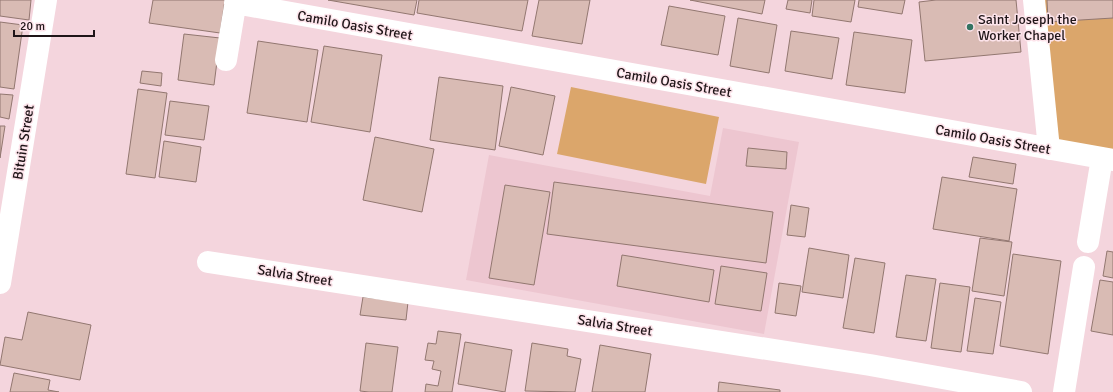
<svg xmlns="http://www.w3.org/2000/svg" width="1113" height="392" viewBox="0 0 1113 392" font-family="Signika,sans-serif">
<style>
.built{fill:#edc6d0}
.green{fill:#dba66b}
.building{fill:#d9bbb4;stroke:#927770}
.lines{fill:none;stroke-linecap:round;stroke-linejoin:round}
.minor{stroke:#fff;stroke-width:22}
.poi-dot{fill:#347462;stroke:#fde4eb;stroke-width:1.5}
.labels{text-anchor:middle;stroke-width:3;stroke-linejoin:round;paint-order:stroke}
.poi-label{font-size:14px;fill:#1f1518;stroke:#fde4eb;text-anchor:start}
.street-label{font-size:14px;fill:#1f1518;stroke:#fde4eb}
</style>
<rect width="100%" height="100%" fill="#f4d5dd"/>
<path class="built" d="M 723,128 L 799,142 L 764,334 L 466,280 L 489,155 L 710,196 Z"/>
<path class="green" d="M 1042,0 L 1113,0 L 1113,152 L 1056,143 Z
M 571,87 L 719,117 L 706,184 L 557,154 Z"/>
<path class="building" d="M 0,0 L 31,0 L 29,20 L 0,16 Z
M 153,0 L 225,0 L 220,33 L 149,23 Z
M 328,0 L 417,0 L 414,15 Z
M 419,0 L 528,0 L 522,31 L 417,13 Z
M 539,0 L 590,0 L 582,44 L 532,36 Z
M 690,0 L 765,0 L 762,14 Z
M 788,0 L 812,0 L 810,13 L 786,9 Z
M 814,0 L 855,0 L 851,22 L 812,16 Z
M 859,0 L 905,0 L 902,14 L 858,7 Z
M 936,0 L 1016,0 L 1021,52 L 925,61 L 919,2 Z
M 1047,0 L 1113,0 L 1113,18 L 1048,22 Z
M 669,6 L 725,16 L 718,55 L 661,45 Z
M 738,18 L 777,25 L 769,73 L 730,66 Z
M 0,22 L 23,25 L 14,89 L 0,87 Z
M 791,31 L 839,38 L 832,79 L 785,71 Z
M 854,32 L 912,40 L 905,93 L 846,85 Z
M 184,34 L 220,38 L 214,85 L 178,80 Z
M 258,41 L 318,50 L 307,122 L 247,113 Z
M 324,46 L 382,55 L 370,132 L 311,122 Z
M 142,71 L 162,73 L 161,86 L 140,83 Z
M 439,77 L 503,86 L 495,150 L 430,140 Z
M 511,87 L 555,96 L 543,155 L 499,146 Z
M 138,89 L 167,93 L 155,178 L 126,174 Z
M 0,94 L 13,95 L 9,119 L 0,117 Z
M 170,101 L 209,106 L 204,140 L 165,135 Z
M 0,126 L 5,126 L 0,158 Z
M 375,137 L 434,149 L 422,212 L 363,200 Z
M 164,141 L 201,147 L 196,182 L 159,177 Z
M 748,148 L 787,152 L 786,169 L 746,166 Z
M 973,157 L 1016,164 L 1013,184 L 969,177 Z
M 942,177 L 1017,189 L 1009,241 L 933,229 Z
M 554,182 L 773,212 L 766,263 L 547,234 Z
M 505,185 L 550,192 L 534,285 L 489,278 Z
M 791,205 L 809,208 L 805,237 L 787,235 Z
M 980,238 L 1012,242 L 1004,296 L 972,291 Z
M 809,248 L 849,255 L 843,298 L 802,292 Z
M 1107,251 L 1113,252 L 1113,278 L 1103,276 Z
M 1013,254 L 1061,261 L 1048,354 L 1000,346 Z
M 622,255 L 714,270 L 709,302 L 617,286 Z
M 855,258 L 885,263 L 874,333 L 843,328 Z
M 721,266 L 767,273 L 761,311 L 715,304 Z
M 906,275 L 936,279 L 926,341 L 896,337 Z
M 1100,280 L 1113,282 L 1113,335 L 1091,331 Z
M 779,283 L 801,286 L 796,316 L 775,313 Z
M 940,283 L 970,287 L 961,352 L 931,348 Z
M 363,297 L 408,302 L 406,320 L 360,315 Z
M 975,298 L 1001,302 L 993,354 L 967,351 Z
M 28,312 L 91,325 L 80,380 L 0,365 L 5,337 L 22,340 Z
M 438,331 L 461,334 L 452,392 L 425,392 L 426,384 L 438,386 L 441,371 L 432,369 L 434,361 L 425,360 L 428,343 L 436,344 Z
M 465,342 L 512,350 L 505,392 L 458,384 Z
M 366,343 L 398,347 L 392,392 L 369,392 L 360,391 Z
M 532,343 L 568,349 L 567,356 L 581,359 L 575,392 L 525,391 Z
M 600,345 L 651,354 L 645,392 L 592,392 Z
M 14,373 L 50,380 L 48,390 L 59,392 L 10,392 Z
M 719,382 L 780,390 L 780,392 L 718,392 Z"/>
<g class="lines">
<path class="minor" d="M 1034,0 L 1049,149
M 235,3 L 1113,160
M 226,60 L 236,0
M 1088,242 L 1102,158
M 208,262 L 870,365 L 1021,392
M 0,283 L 46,0
M 1064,392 L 1084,267"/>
</g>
<circle class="poi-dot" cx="970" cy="27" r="4"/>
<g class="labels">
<g class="poi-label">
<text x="978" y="24">Saint Joseph the<tspan x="978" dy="16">Worker Chapel</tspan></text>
</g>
<g class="street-label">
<text transform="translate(355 25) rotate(10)" y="5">Camilo Oasis Street</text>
<text transform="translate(674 82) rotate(10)" y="5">Camilo Oasis Street</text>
<text transform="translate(993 139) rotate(10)" y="5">Camilo Oasis Street</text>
<text transform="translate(23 142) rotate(-81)" y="5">Bituin Street</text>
<text transform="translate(295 275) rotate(9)" y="5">Salvia Street</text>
<text transform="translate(615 325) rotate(9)" y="5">Salvia Street</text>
</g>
</g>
<path d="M14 30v6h80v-6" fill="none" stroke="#1f1518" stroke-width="2"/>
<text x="20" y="30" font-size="12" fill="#1f1518" stroke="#fde4eb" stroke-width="3" paint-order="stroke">20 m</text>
</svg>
